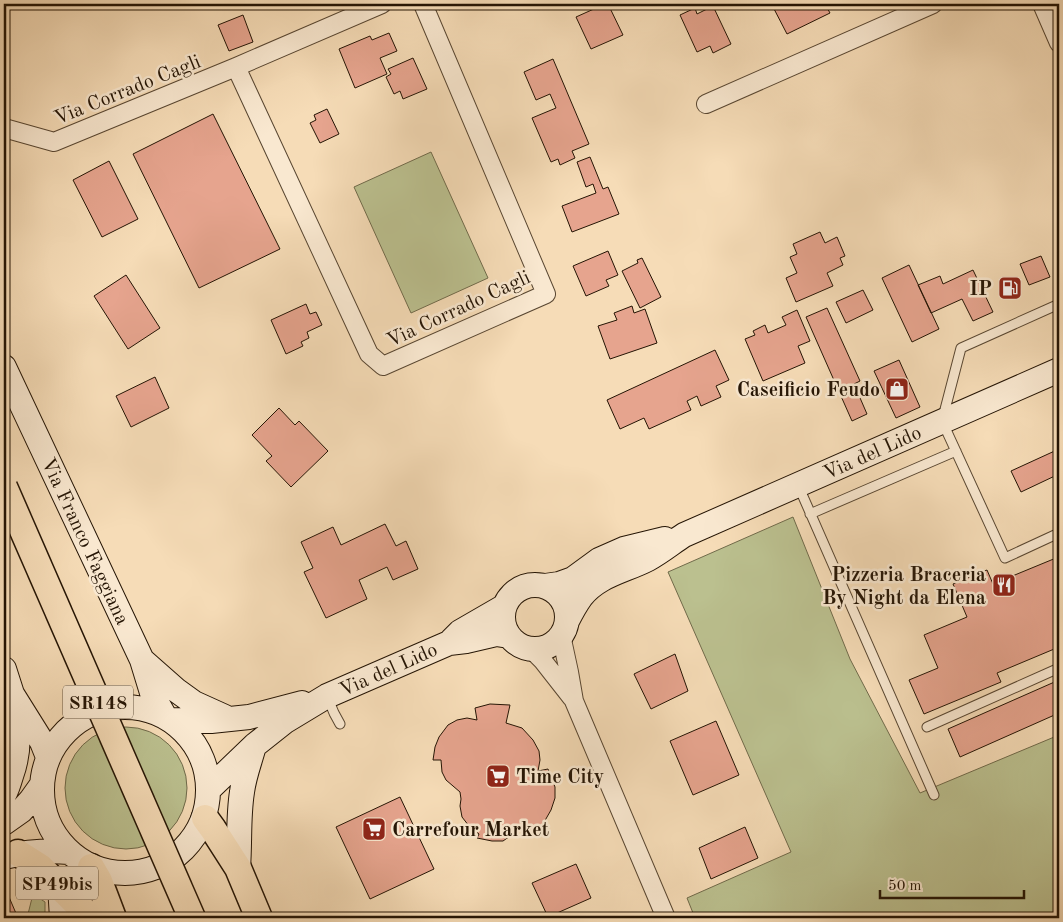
<svg xmlns="http://www.w3.org/2000/svg" width="1063" height="922" viewBox="0 0 1063 922" font-family="'Old Standard TT',serif">
<style>
.green{fill:#bbc08f;stroke:#706a4a}
.building{fill:#e6a48e;stroke:#241404}
.lines{fill:none;stroke-linecap:round;stroke-linejoin:round}
.lane-casing{stroke:#584631;stroke-width:11}
.street-casing{stroke:#584631;stroke-width:20}
.secondary-casing{stroke:#241404;stroke-width:26}
.primary-casing{stroke:#241404;stroke-width:29}
.lane{stroke:#f9e8d0;stroke-width:9}
.street{stroke:#f9e8d0;stroke-width:18}
.secondary{stroke:#f9e8d0;stroke-width:24}
.primary{stroke:#f6dcb7;stroke-width:26}
.primary-bridge-casing{stroke:#241404;stroke-width:29;stroke-linecap:butt}
.primary-bridge{stroke:#f6dcb7;stroke-width:26}
.labels{text-anchor:middle;stroke-width:5;stroke-linejoin:round;paint-order:stroke}
.shield{fill:#f9e8d0;stroke:#645441;stroke-width:1}
.shield-label{font-size:19px;font-weight:bold;fill:#241404}
.street-label{font-size:20px;fill:#241404;stroke:#f9e8d0}
.poi-label{font-size:20px;font-weight:bold;fill:#241404;stroke:#f9e8d0;text-anchor:end}
</style>
<rect width="100%" height="100%" fill="#f6dcb7"/>
<filter id="stains"><feTurbulence type="fractalNoise" baseFrequency=".004" numOctaves="4"/><feColorMatrix values="0 0 0 0 .2 0 0 0 0 .09 0 0 0 0 .02 0 0 0 .5 -.17"/></filter>
<radialGradient id="worn" r=".72"><stop offset=".6" stop-color="#630" stop-opacity="0"/><stop offset="1" stop-color="#630" stop-opacity=".3"/></radialGradient>
<path class="green" d="M 431,152 L 488,278 L 411,313 L 354,187 Z
M 793,517 L 850,659 L 920,793 L 1059,735 L 1059,918 L 695,918 L 687,898 L 791,852 L 668,572 Z
M65 788a61 61 0 1 1 122 0a61 61 0 1 1-122 0Z
M 33,894 L 45,902 L 45,915 L 46,918 L 27,918 Z"/>
<path class="building" d="M 437,4 L 453,4 L 439,10 Z
M 605,4 L 608,4 L 623,35 L 591,49 L 576,17 Z
M 775,4 L 825,4 L 830,13 L 787,34 L 772,5 Z
M 713,6 L 731,44 L 713,53 L 710,46 L 697,52 L 680,15 L 695,8 L 697,14 Z
M 243,15 L 253,42 L 229,51 L 218,25 Z
M 389,33 L 397,51 L 380,58 L 387,74 L 355,88 L 339,49 L 370,36 L 372,40 Z
M 413,58 L 427,89 L 403,99 L 400,91 L 394,94 L 386,77 L 391,74 L 388,69 Z
M 553,59 L 589,144 L 572,151 L 575,158 L 560,165 L 558,159 L 551,162 L 532,118 L 556,108 L 550,94 L 536,100 L 524,72 Z
M 327,109 L 339,134 L 320,143 L 310,123 L 316,120 L 314,115 Z
M 213,114 L 280,249 L 199,288 L 133,154 Z
M 590,157 L 603,189 L 608,187 L 619,214 L 572,232 L 562,206 L 596,193 L 593,184 L 586,187 L 577,162 Z
M 109,161 L 138,219 L 102,237 L 73,180 Z
M 820,232 L 825,243 L 837,237 L 845,256 L 840,258 L 843,265 L 827,273 L 833,286 L 796,302 L 786,278 L 797,273 L 790,257 L 797,254 L 793,244 Z
M 608,251 L 618,275 L 606,280 L 609,286 L 586,296 L 573,266 Z
M 1041,256 L 1050,277 L 1029,285 L 1020,264 Z
M 642,258 L 661,297 L 640,308 L 622,271 L 638,263 L 637,260 Z
M 909,265 L 939,329 L 912,342 L 882,278 Z
M 973,270 L 993,312 L 973,321 L 962,299 L 931,313 L 918,285 L 940,276 L 943,284 Z
M 126,275 L 160,328 L 128,349 L 94,296 Z
M 863,290 L 873,310 L 846,323 L 836,302 Z
M 306,304 L 310,314 L 316,312 L 322,325 L 307,332 L 309,338 L 301,342 L 303,346 L 286,354 L 271,320 Z
M 632,306 L 634,313 L 645,309 L 657,343 L 610,359 L 598,326 L 617,320 L 614,313 Z
M 827,308 L 860,381 L 854,384 L 867,414 L 852,421 L 806,317 Z
M 797,310 L 810,341 L 798,346 L 805,363 L 763,381 L 745,339 L 755,335 L 753,331 L 765,325 L 768,333 L 786,325 L 782,317 Z
M 715,350 L 729,380 L 716,386 L 721,397 L 701,406 L 697,396 L 687,401 L 691,410 L 649,429 L 644,418 L 620,429 L 607,400 Z
M 899,360 L 920,407 L 896,418 L 874,371 Z
M 155,377 L 169,408 L 131,427 L 116,396 Z
M 279,408 L 295,425 L 299,421 L 328,451 L 291,487 L 266,461 L 272,456 L 252,435 Z
M 1059,449 L 1059,474 L 1021,492 L 1011,471 Z
M 385,524 L 396,546 L 406,541 L 418,569 L 393,580 L 387,567 L 359,580 L 367,599 L 326,618 L 304,572 L 313,568 L 301,542 L 333,527 L 341,545 Z
M 1056,558 L 1059,566 L 1059,647 L 997,673 L 1001,682 L 924,714 L 909,680 L 938,668 L 924,635 L 967,617 L 953,584 L 987,570 L 993,584 Z
M 675,654 L 688,691 L 651,709 L 634,674 Z
M 1059,680 L 1059,713 L 960,757 L 948,729 Z
M 490,704 L 510,705 L 506,723 L 522,728 L 533,740 L 539,751 L 540,760 L 538,771 L 548,769 L 555,787 L 555,798 L 551,810 L 543,824 L 529,830 L 526,824 L 519,826 L 513,834 L 503,841 L 492,841 L 477,838 L 479,834 L 469,826 L 462,817 L 460,806 L 461,799 L 460,792 L 446,780 L 442,772 L 441,760 L 433,760 L 435,747 L 439,737 L 448,725 L 457,720 L 467,718 L 477,720 L 475,708 Z
M 716,721 L 739,775 L 693,795 L 670,741 Z
M 400,797 L 434,869 L 370,899 L 336,827 Z
M 745,827 L 758,858 L 711,879 L 699,848 Z
M 576,864 L 591,898 L 548,917 L 532,883 Z
M 9,897 L 18,918 L 4,918 L 4,900 Z"/>
<g class="lines">
<g class="lane-casing">
<path id="lane" d="M 1059,304 L 961,348 L 942,421 L 1005,558 L 1059,533
M 798,485 L 934,795
M 810,514 L 956,451
M 327,696 L 334,713 L 340,724
M 927,727 L 1059,668"/>
</g>
<g class="street-casing">
<path id="street" d="M 1042,4 L 1059,43
M 236,67 L 369,354 L 383,366 L 546,294 L 423,4
M 706,104 L 933,4
M 4,128 L 54,142 L 236,67 L 382,4
M 561,635 L 569,672 L 574,701 L 666,918
M 530,648 L 543,661 L 572,698"/>
</g>
<g class="secondary-casing">
<path id="secondary" d="M 4,367 L 142,660 L 153,696 L 165,717
M503 617a32 32 0 1 1 64 0a32 32 0 1 1-64 0Z
M 545,586 L 559,584 L 573,579 L 599,560 L 624,549 L 665,539
M 567,621 C 571,613 576,604 581,597 C 598,575 625,571 648,559 C 661,552 673,542 684,535 L 1059,370
M 452,640 L 460,632 L 505,606
M 142,660 L 176,690 L 194,703 L 225,717
M 4,669 L 12,694 L 42,742 L 48,757
M42 790a83 83 0 1 1 166 0a83 83 0 1 1-166 0Z
M 171,720 L 211,721 L 249,717 L 302,703
M 209,789 L 255,745 L 284,722 L 327,696 L 449,643 L 466,641 L 496,634 L 509,636
M 4,795 C 7,789 9,783 11,776 C 22,746 17,724 12,694
M 4,823 L 21,811 L 31,800 L 41,786
M 4,857 C 26,852 46,850 69,852
M 238,868 C 240,842 238,817 242,792 C 244,776 250,761 254,746
M 60,886 L 62,918"/>
</g>
<g class="primary-casing">
<path id="primary" d="M 205,818 L 213,829 L 238,868 L 259,918
M 18,853 L 40,867 L 91,918
M 91,867 L 99,881 L 113,918"/>
</g>
<use href="#lane" class="lane"/>
<use href="#street" class="street"/>
<use href="#secondary" class="secondary"/>
<use href="#primary" class="primary"/>
<g class="primary-bridge-casing">
<path id="primary-bridge" d="M 4,487 L 192,918"/>
</g>
<use href="#primary-bridge" class="primary-bridge"/>
</g>
<defs>
<g id="fuel-square" transform="scale(1.25)"><rect x="-9" y="-9" width="18" height="18" rx="4" fill="#8f2418" stroke="#f9e8d0"/><path d="M-5.5-6h7V0h2V4h1.3V-2.5L3-4.5l.8-.8L6-3V5H2.5V1h-1V6h-7ZM-4.2-4.7v3.2H.2V-4.7Z" fill="#fff"/></g>
<g id="shop-square" transform="scale(1.25)"><rect x="-9" y="-9" width="18" height="18" rx="4" fill="#8f2418" stroke="#f9e8d0"/><path d="M-5-2.5h2.3a2.7 3.5 0 0 1 5.4 0H5L5.5 6h-11ZM-1.5-2.5h3a1.5 2.3 0 0 0-3 0Z" fill="#fff"/></g>
<g id="restaurant-square" transform="scale(1.25)"><rect x="-9" y="-9" width="18" height="18" rx="4" fill="#8f2418" stroke="#f9e8d0"/><path d="M-5-6h1v4h1v-4h1v4h1v-4h1v5L-1.5 .5V6h-2V.5L-5-1ZM5-6V6H3V1.5H1.5Q1.5-4 5-6Z" fill="#fff"/></g>
<g id="supermarket-square" transform="scale(1.25)"><rect x="-9" y="-9" width="18" height="18" rx="4" fill="#8f2418" stroke="#f9e8d0"/><path d="M-6-5.5h2.5l.6 2H6L4.5 2H-2.5L-4.4-4H-6ZM-1.5 3.2a1.3 1.3 0 1 0 .1 0ZM3 3.2a1.3 1.3 0 1 0 .1 0Z" fill="#fff"/></g>
</defs>
<g fill-rule="evenodd">
<use href="#fuel-square" x="1010" y="288"/>
<use href="#shop-square" x="897" y="389"/>
<use href="#restaurant-square" x="1004" y="585"/>
<use href="#supermarket-square" x="498" y="776"/>
<use href="#supermarket-square" x="374" y="829"/>
</g>
<g class="labels">
<g class="shield">
<rect x="63" y="685.5" width="70" height="33" rx="4"/>
<rect x="16" y="866.5" width="82" height="33" rx="4"/>
</g>
<g class="shield-label">
<text x="98" y="709">SR148</text>
<text x="57" y="890">SP49bis</text>
</g>
<g class="street-label">
<text transform="translate(127 89) rotate(-22)" y="7">Via Corrado Cagli</text>
<text transform="translate(458 308) rotate(-25)" y="7">Via Corrado Cagli</text>
<text transform="translate(872 452) rotate(-24)" y="7">Via del Lido</text>
<text transform="translate(86 541) rotate(65)" y="7">Via Franco Faggiana</text>
<text transform="translate(388 669) rotate(-24)" y="7">Via del Lido</text>
</g>
<g class="poi-label">
<text x="992" y="295">IP</text>
<text x="880" y="396">Caseificio Feudo</text>
<text x="986" y="581">Pizzeria Braceria<tspan x="986" dy="23">By Night da Elena</tspan></text>
<text x="516" y="783" text-anchor="start">Time City</text>
<text x="392" y="836" text-anchor="start">Carrefour Market</text>
</g>
</g>
<rect width="1063" height="922" fill="none" stroke="#f6dcb7" stroke-width="20"/>
<rect x="5" y="5" width="1053" height="912" fill="none" stroke="#241404" stroke-width="2.5"/>
<rect x="10" y="10" width="1043" height="902" fill="none" stroke="#241404"/>
<path d="M880 890v8h144v-8" fill="none" stroke="#241404" stroke-width="2.5"/>
<text x="888" y="890" font-size="15" fill="#241404" stroke="#f9e8d0" stroke-width="4" paint-order="stroke">50 m</text>
<rect width="100%" height="100%" filter="url(#stains)"/>
<rect width="100%" height="100%" fill="url(#worn)"/>
</svg>
